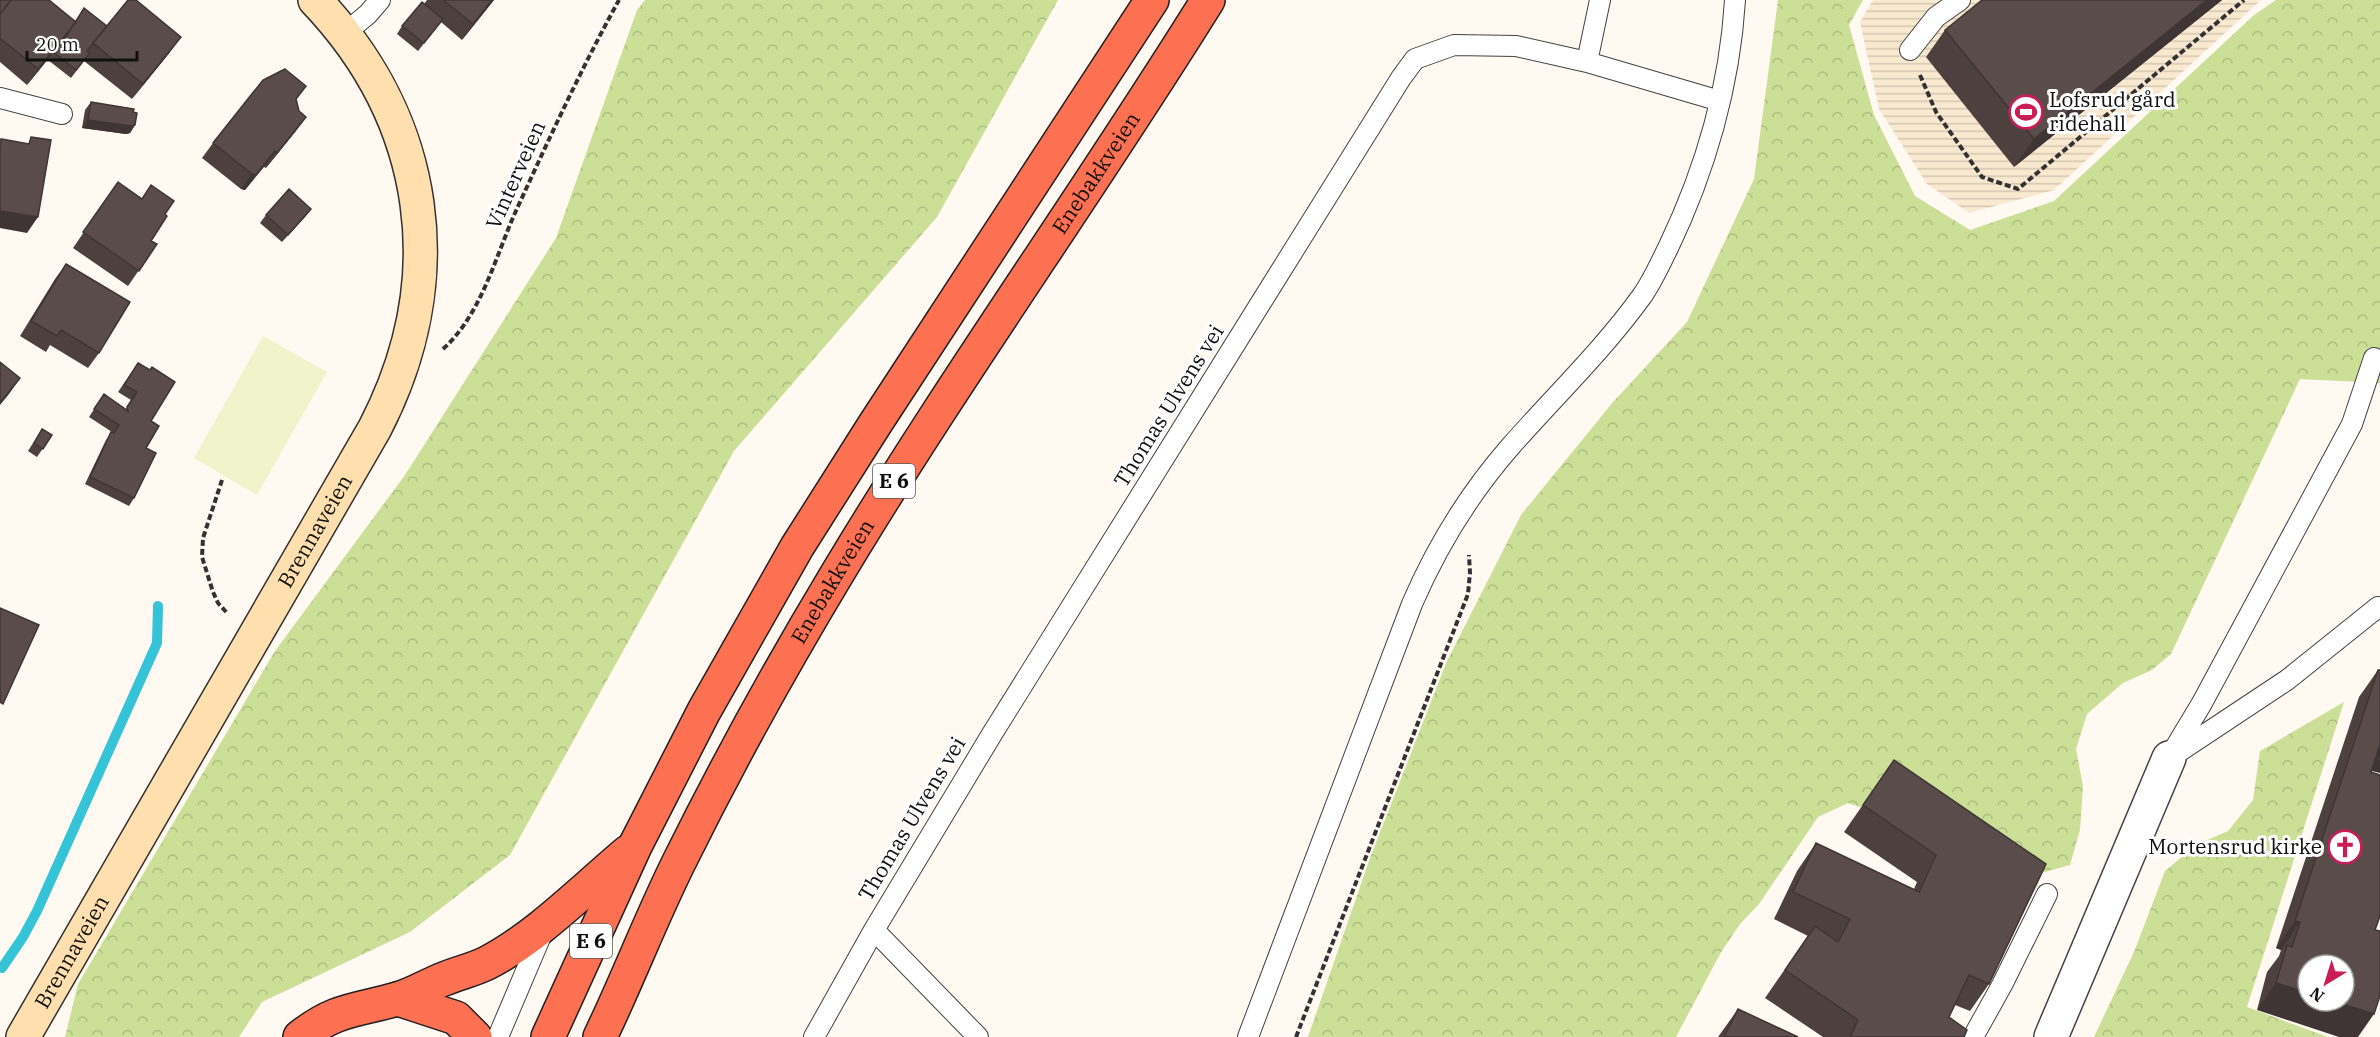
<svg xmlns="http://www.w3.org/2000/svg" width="2380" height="1037" viewBox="0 0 2380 1037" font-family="'IBM Plex Serif',serif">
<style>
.farmland{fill:url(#farmland-rules)}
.forest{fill:url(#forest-crowns)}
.pitch{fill:#f1f3cb}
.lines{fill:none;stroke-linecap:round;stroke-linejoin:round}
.stream{stroke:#34c3d7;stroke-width:10}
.lane-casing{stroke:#434343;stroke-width:22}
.street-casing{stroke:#434343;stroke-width:36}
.secondary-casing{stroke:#323232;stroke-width:36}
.highway-casing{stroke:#212121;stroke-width:36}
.path{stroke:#323232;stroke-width:4;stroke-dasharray:6 3;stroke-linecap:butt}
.lane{stroke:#fff;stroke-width:20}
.street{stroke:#fff;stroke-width:33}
.secondary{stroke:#ffdfad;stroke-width:33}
.highway{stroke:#fd7052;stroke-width:33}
.wall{fill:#4d4140}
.shaded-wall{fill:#3e3534}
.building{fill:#594c4b;stroke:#3e3534;stroke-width:1.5}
.labels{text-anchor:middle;stroke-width:6;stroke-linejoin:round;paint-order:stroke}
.shield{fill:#fff;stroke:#585858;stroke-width:1.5}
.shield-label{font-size:20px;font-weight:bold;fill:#101010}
.poi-label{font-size:21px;fill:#101010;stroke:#fff;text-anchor:start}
.street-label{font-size:21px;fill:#101010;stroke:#fff}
</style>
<defs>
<pattern id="farmland-rules" width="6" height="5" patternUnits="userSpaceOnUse" patternTransform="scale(1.5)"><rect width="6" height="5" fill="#f8e9d0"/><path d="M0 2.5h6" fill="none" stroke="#d4c7b2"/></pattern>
<pattern id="forest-crowns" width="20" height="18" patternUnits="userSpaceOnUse" patternTransform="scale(1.5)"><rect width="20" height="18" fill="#cbdf96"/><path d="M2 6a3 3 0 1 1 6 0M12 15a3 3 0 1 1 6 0" fill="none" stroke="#adbe80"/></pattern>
</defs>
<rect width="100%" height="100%" fill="#fff9f2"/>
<path class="farmland" d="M 1873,0 L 2261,0 L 2054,190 L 1969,213 L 1927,184 L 1879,109 L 1860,22 Z"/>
<path class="forest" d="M 645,0 L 1058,0 L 937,217 L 734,451 L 510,855 L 410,932 L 262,1002 L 239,1037 L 65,1037 L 78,984 L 275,651 L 405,475 L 556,238 L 637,10 Z
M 1778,0 L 1863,0 L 1849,25 L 1874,115 L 1915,196 L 1970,230 L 2054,201 L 2254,15 L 2276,0 L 2380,0 L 2380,383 L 2300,379 L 2171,654 L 2152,670 L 2123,683 L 2087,714 L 2076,749 L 2083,786 L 2080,830 L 2070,865 L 2045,872 L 1848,803 L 1818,817 L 1759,904 L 1740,924 L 1720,954 L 1676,1037 L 1308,1037 L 1370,858 L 1447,661 L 1521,515 L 1613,402 L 1687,322 L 1754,179 Z
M 2344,702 L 2247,1007 L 2328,1037 L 2094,1037 L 2134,952 L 2165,871 L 2196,845 L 2228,831 L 2253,800 L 2260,751 Z"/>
<path class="pitch" d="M 263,336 L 327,372 L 257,495 L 194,458 Z"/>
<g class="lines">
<path class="stream" d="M 2,968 L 23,937 L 37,911 L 157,643 L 158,606"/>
<g class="lane-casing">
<path id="lane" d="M 344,34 L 368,14 L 380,0
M 1910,50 L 1936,17 L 1960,0
M 1587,62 L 1600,0
M 0,98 L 62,114
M 2174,755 L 2287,680 L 2378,607
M 2169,758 L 2202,703 L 2352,424 L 2374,358
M 874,930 L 978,1037
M 498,1037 L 543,931
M 814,1037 L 874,930 L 992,734 L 1401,78 L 1415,59 L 1454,45 L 1516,46 L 1587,62 L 1720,101
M 1248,1037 L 1412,604 C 1437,546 1469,494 1510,447 C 1554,397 1603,350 1642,296 C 1652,282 1660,264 1668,248 C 1705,171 1730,85 1735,0
M 1973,1037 L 2002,985 L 2047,894"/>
</g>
<g class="street-casing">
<path id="street" d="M 2051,1037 L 2169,758"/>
</g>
<g class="secondary-casing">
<g id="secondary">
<path id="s1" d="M 23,1037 L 375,428 C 452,279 430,121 315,0"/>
</g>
</g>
<g class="highway-casing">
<g id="highway">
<path d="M 398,999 L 456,1018 L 475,1037"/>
<path d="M 300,1037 C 337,1008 356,1011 397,999 C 413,995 428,985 444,979 C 458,973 473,970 487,963 C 536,938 585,888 628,852"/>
<path d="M 548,1037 L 635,846 L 704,711 L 797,547 L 875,424 L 1152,0"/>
<path id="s2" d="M 600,1037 C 628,979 651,918 680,860 C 728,763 781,667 837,574 C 954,379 1088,193 1208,0"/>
</g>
</g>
<path class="path" d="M 1920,75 L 1936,112 L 1982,177 L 2018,189 L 2244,0
M 443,349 C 481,315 495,258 515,213 C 548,141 581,69 619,0
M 222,480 L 203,538 L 202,557 L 213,592 L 218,603 L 228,614
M 1296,1037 L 1468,594 L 1470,573 L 1469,555"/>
<use href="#lane" class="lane"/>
<use href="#street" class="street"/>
<use href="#secondary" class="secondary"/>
<use href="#highway" class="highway"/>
</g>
<path class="wall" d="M 0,0 L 75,21 L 107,26 L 170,52 L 132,99 L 84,61 L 71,78 L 48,60 L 48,59 L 27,85 L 0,62 Z
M 427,0 L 494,0 L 462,40 L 441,22 L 418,51 L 397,34 L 402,26 L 424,4 Z
M 2222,0 L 2014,167 L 1926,57 L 1945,30 Z
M 296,101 L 299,111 L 306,117 L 295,132 L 266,168 L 264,167 L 245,190 L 241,189 L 202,158 L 213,143 Z
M 91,102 L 133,112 L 135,125 L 130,133 L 126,134 L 82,128 L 85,110 Z
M 118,182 L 165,214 L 151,241 L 157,244 L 128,286 L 73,248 Z
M 311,209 L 305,217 L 282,242 L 260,223 L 266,215 Z
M 66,264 L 99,353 L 88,368 L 50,345 L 46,352 L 20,336 L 55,279 Z
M 138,363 L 151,421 L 134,498 L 129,506 L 85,484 L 106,440 L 112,432 L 89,417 L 104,394 L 126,409 L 131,400 L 118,392 Z
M 42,429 L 52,435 L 37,457 L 28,451 Z
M 2378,670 L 2380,670 L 2380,773 L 2372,771 L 2371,772 L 2380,916 L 2257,1010 L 2267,972 L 2279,956 L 2281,950 L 2276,948 L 2359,697 Z
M 1894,760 L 2046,864 L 1989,984 L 1970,1011 L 1955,1005 L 1949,1017 L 1964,1037 L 1823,1037 L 1765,998 L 1808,936 L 1774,919 L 1797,871 L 1816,843 L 1914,889 L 1917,882 L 1844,832 Z
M 1738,1009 L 1798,1037 L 1718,1037 Z"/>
<path class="shaded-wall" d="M 492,0 L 494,0 L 462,40 L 473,24 Z
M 2207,0 L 2222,0 L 2014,167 L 2034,139 Z
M 76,22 L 66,37 L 27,85 L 38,69 Z
M 181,37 L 170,52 L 132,99 L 143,84 Z
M 306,117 L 295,132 L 266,168 L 277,153 Z
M 88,120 L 135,125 L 130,133 L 126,134 L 82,128 Z
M 275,151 L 245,190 L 241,189 L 252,174 Z
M 0,211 L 38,217 L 27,233 L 0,228 Z
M 20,378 L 9,394 L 0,405 L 0,403 Z
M 2380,742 L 2380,773 L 2362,767 Z
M 2295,921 L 2300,922 L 2281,950 L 2276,948 Z
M 2276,983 L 2308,993 L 2308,1001 L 2333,1001 L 2374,1014 L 2358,1037 L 2339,1037 L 2257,1010 Z"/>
<path class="building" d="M 0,0 L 11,0 L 0,14 Z
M 11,0 L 49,0 L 76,22 L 38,69 L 0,38 L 0,14 Z
M 128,0 L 136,0 L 181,37 L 143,84 L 93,43 Z
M 443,0 L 492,0 L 473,24 Z
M 1982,0 L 2207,0 L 2034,139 L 1945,30 Z
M 422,2 L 443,19 L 424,43 L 402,26 Z
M 84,8 L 107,26 L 87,51 L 90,53 L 76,70 L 53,52 L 66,37 Z
M 285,69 L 306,86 L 296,99 L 299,111 L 306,117 L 277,153 L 275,151 L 256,175 L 252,174 L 213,143 L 263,80 Z
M 91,102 L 134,109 L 133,112 L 137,113 L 135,125 L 131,126 L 88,120 Z
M 31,137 L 51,140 L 38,217 L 0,211 L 0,147 L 1,139 L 29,144 Z
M 118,182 L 142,199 L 151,185 L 174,201 L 165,214 L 167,216 L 151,241 L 157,244 L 139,271 L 83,232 Z
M 289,189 L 311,209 L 288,235 L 266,215 Z
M 66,264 L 130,302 L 99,353 L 61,330 L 57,336 L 31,321 Z
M 0,362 L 20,378 L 0,403 Z
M 138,363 L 150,370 L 152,367 L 175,382 L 151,421 L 159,426 L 146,448 L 156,453 L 134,498 L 90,477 L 111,432 L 114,433 L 119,425 L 94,409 L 104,394 L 128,411 L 127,407 L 137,392 L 124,385 Z
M 42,429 L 52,435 L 43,449 L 34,443 Z
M 0,608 L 39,625 L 3,704 L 0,702 Z
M 2378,670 L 2380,670 L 2380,745 L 2371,772 L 2380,775 L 2380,916 L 2375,930 L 2380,931 L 2380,996 L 2374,1014 L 2333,1001 L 2344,1001 L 2344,965 L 2308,965 L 2308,993 L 2276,983 L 2287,945 L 2292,947 L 2300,922 L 2295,921 Z
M 1894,760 L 2046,864 L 1989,984 L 1969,975 L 1949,1017 L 1967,1030 L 1964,1037 L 1850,1037 L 1858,1020 L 1785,970 L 1815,926 L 1838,942 L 1850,919 L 1793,892 L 1816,843 L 1919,892 L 1936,855 L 1863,805 Z
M 1738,1009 L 1798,1037 L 1724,1037 Z"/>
<defs>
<g id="stadium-ring" transform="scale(1.725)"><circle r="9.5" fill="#fff" stroke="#ca1d56" stroke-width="1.5"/><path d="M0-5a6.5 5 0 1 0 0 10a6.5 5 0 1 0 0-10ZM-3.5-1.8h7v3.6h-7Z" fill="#ca1d56"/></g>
<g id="church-ring" transform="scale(1.725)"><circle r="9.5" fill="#fff" stroke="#ca1d56" stroke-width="1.5"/><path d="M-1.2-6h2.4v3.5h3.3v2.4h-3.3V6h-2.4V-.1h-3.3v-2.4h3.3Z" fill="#ca1d56"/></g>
</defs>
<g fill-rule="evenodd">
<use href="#stadium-ring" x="2026" y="112"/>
<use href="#church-ring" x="2345" y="847"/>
</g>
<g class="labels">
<g class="shield">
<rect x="873" y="464" width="42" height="34" rx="4.5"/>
<rect x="570" y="924" width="42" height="34" rx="4.5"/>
</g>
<g class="shield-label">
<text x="894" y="488">E 6</text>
<text x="591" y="948">E 6</text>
</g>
<g class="poi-label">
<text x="2049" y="107">Lofsrud gård<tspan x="2049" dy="24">ridehall</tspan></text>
<text x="2322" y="854" text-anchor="end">Mortensrud kirke</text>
</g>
<g class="street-label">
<text dy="7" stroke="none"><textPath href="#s2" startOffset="998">Enebakkveien</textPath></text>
<text transform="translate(516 175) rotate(-66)" y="7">Vinterveien</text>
<text transform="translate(1169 406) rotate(-58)" y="7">Thomas Ulvens vei</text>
<text dy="7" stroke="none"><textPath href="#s1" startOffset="584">Brennaveien</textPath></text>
<text dy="7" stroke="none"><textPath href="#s2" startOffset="512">Enebakkveien</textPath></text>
<text transform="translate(912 819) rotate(-59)" y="7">Thomas Ulvens vei</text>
<text dy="7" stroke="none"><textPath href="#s1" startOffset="98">Brennaveien</textPath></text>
</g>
</g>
<g transform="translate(2326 983) rotate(218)"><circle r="28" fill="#ffffff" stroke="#9f9f9f" stroke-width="1.5"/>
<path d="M0-4.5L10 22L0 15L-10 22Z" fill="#ca1d56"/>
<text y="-9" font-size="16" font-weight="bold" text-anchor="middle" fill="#101010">N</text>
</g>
<path d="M27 51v9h110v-9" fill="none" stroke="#101010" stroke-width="3"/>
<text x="36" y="51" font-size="18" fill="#101010" stroke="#ffffff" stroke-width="4.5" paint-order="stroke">20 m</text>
</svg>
